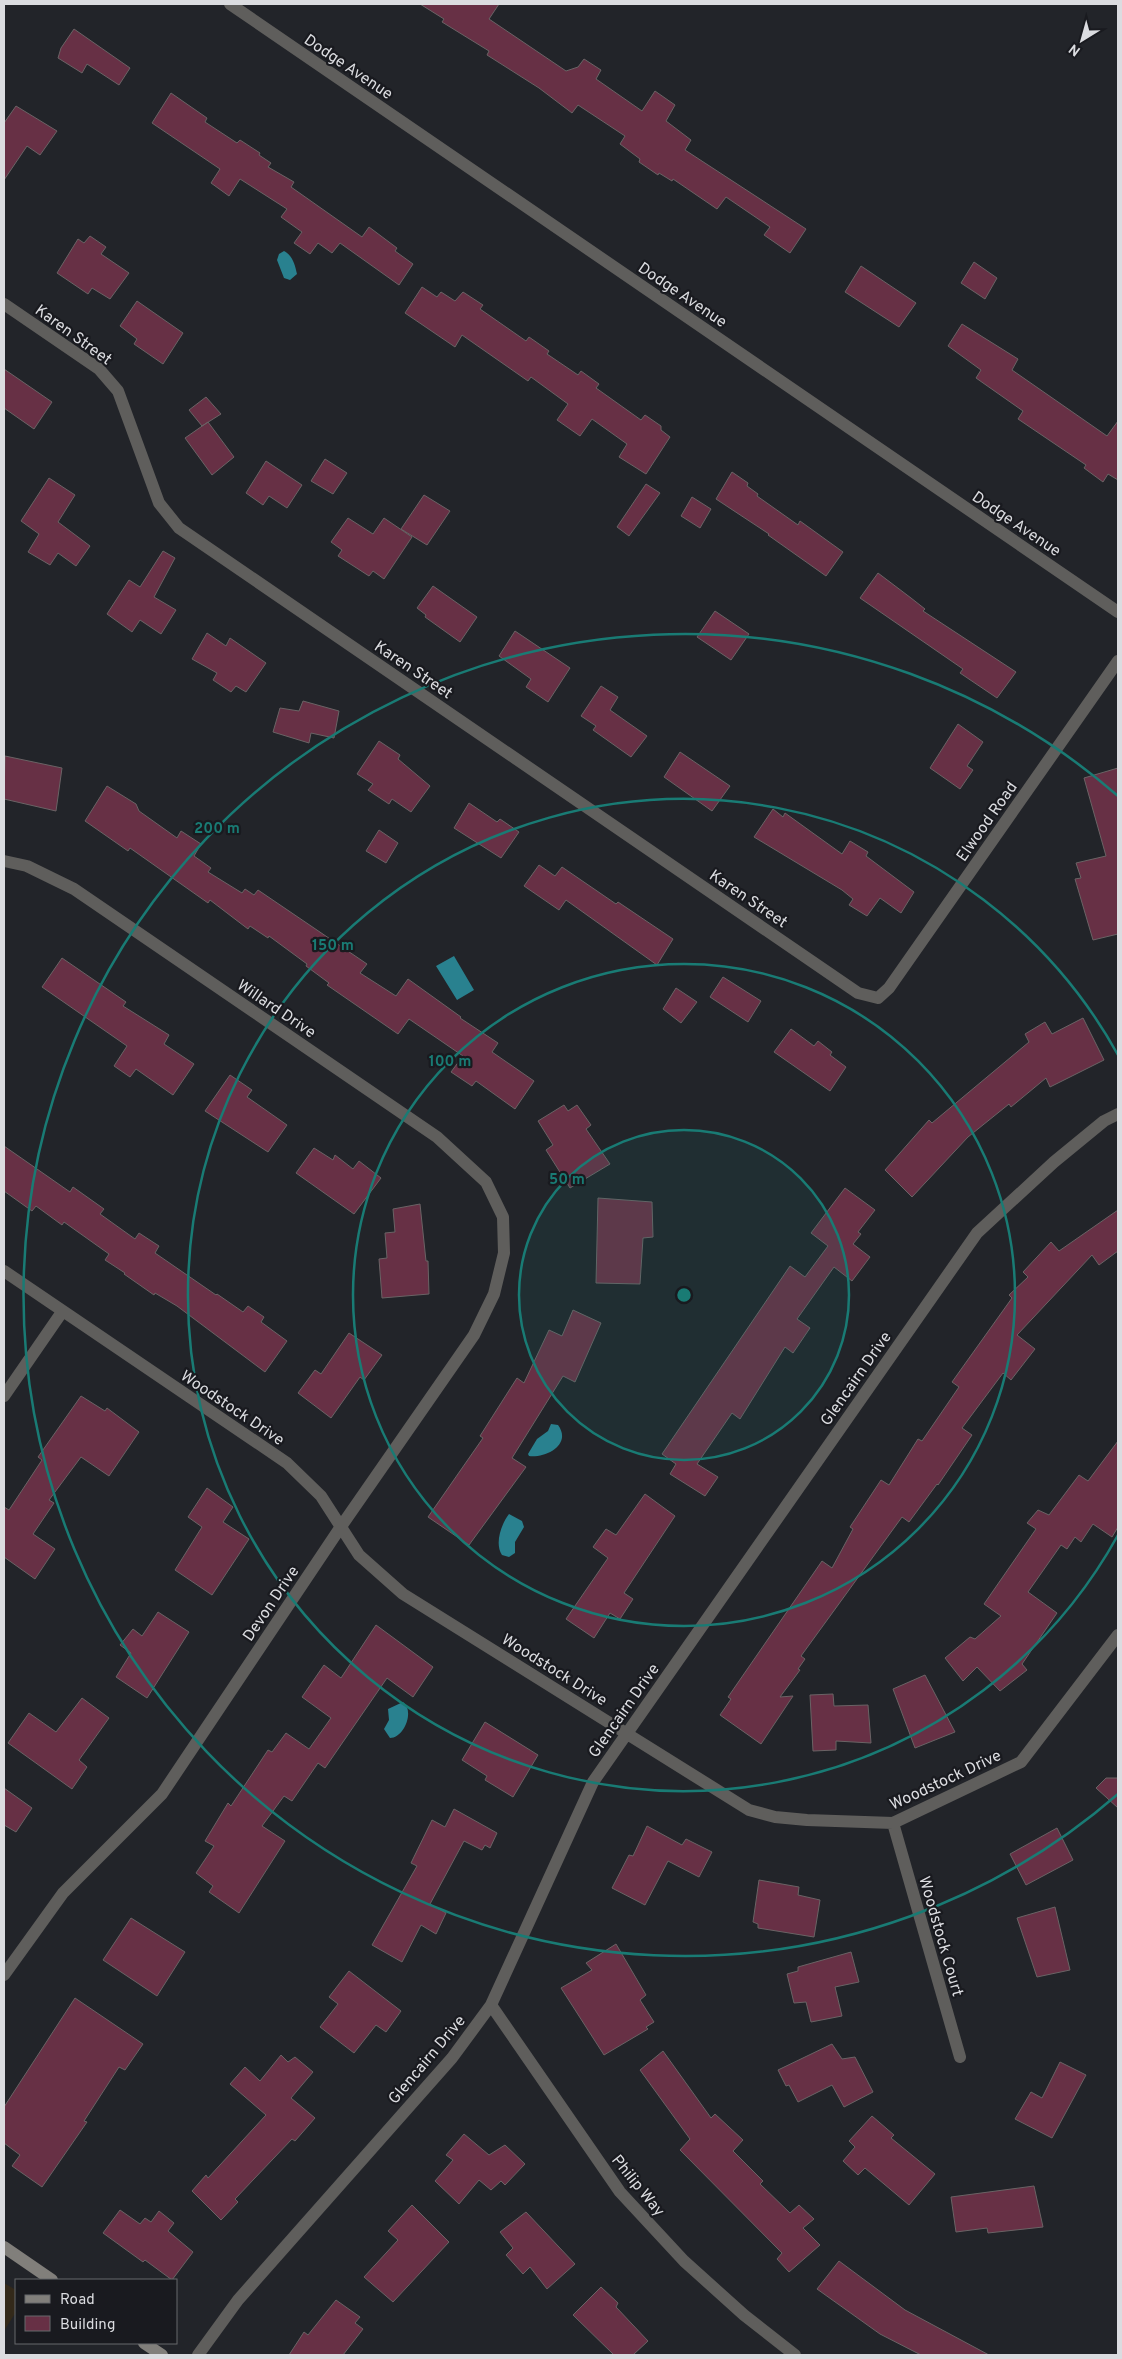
<svg xmlns="http://www.w3.org/2000/svg" width="1122" height="2359" viewBox="0 0 1122 2359" font-family="Overpass,sans-serif">
<style>
.education{fill:#33291a}
.water{fill:#29818f}
.building{fill:#673045;stroke:#6a6365}
.lines{fill:none;stroke-linecap:round;stroke-linejoin:round}
.street{stroke:#5f5e5c;stroke-width:12}
.secondary{stroke:#817f7b;stroke-width:12}
.ring{fill:none;stroke:#197b74;stroke-width:2.5}
.labels{text-anchor:middle;stroke-width:4.5;stroke-linejoin:round;paint-order:stroke}
.street-label{font-size:16px;fill:#dbdce0;stroke:#191a1f}
.centre{fill:#197b74;stroke:#191a1f;stroke-width:2.5}
.ring-label{font-size:15px;text-anchor:middle;font-weight:bold;fill:#197b74;stroke:#191a1f;stroke-width:4.5;stroke-linejoin:round;paint-order:stroke}
</style>
<rect width="100%" height="100%" fill="#222429"/>
<path class="education" d="M 4,2283 L 16,2290 L 16,2312 L 4,2331 Z"/>
<path class="water" d="M 284,251 C 293,256 295,265 297,274 L 290,280 L 284,278 L 277,260 L 279,254 Z
M 454,956 L 474,990 L 457,1000 L 436,966 Z
M 551,1424 L 558,1425 C 572,1444 547,1458 529,1456 L 528,1454 L 537,1439 L 548,1431 Z
M 509,1514 L 522,1521 L 524,1527 L 515,1542 L 515,1553 L 509,1557 L 502,1555 C 494,1543 502,1523 509,1514 Z
M 403,1702 C 415,1711 404,1738 390,1738 L 384,1729 L 389,1720 L 388,1709 Z"/>
<path class="building" d="M 420,4 L 499,4 L 489,19 L 566,71 L 578,67 L 584,59 L 601,70 L 596,79 L 642,111 L 655,91 L 675,105 L 666,121 L 691,140 L 685,150 L 806,229 L 790,253 L 764,235 L 770,227 L 726,197 L 717,209 L 673,179 L 672,181 L 659,173 L 658,175 L 639,162 L 640,159 L 620,144 L 625,136 L 578,105 L 572,113 L 539,88 L 487,55 L 489,51 L 442,22 L 444,19 Z
M 74,29 L 130,68 L 119,85 L 87,64 L 82,73 L 58,58 L 61,48 Z
M 171,93 L 207,118 L 205,122 L 237,143 L 240,140 L 260,153 L 259,155 L 271,163 L 268,167 L 294,182 L 291,187 L 362,237 L 369,227 L 397,248 L 395,251 L 413,264 L 399,285 L 340,243 L 332,253 L 318,243 L 310,254 L 294,243 L 302,232 L 281,217 L 287,209 L 240,179 L 229,196 L 211,183 L 220,169 L 152,123 Z
M 16,106 L 57,131 L 40,155 L 27,146 L 4,180 L 4,123 Z
M 90,236 L 106,247 L 101,254 L 129,273 L 110,299 L 92,288 L 88,294 L 57,273 L 78,239 L 84,243 Z
M 974,262 L 997,278 L 985,299 L 961,283 Z
M 861,266 L 916,303 L 899,327 L 845,292 Z
M 422,287 L 437,297 L 441,292 L 455,301 L 463,292 L 483,305 L 480,309 L 526,341 L 529,337 L 549,351 L 547,354 L 578,375 L 581,371 L 599,384 L 596,388 L 641,420 L 645,415 L 661,426 L 661,430 L 670,437 L 646,474 L 619,457 L 627,444 L 592,419 L 580,436 L 557,420 L 568,404 L 531,377 L 528,381 L 462,335 L 455,347 L 405,313 Z
M 137,301 L 183,333 L 163,364 L 134,344 L 137,339 L 120,326 Z
M 962,324 L 1018,359 L 1012,370 L 1107,436 L 1118,421 L 1118,480 L 1108,474 L 1103,482 L 1084,468 L 1086,465 L 1018,419 L 1023,411 L 976,378 L 981,370 L 948,346 Z
M 4,369 L 52,402 L 34,429 L 4,408 Z
M 206,397 L 221,414 L 202,426 L 189,410 Z
M 208,422 L 234,457 L 212,475 L 185,438 Z
M 325,459 L 347,473 L 333,494 L 311,481 Z
M 266,461 L 302,485 L 287,508 L 269,496 L 263,505 L 246,493 Z
M 732,472 L 748,483 L 747,486 L 758,494 L 757,496 L 798,525 L 800,521 L 843,552 L 826,576 L 768,535 L 769,534 L 716,499 Z
M 49,478 L 75,495 L 58,522 L 90,546 L 76,566 L 58,553 L 50,565 L 28,552 L 39,534 L 21,521 Z
M 646,484 L 660,493 L 629,536 L 617,527 Z
M 424,495 L 450,511 L 427,545 L 401,529 Z
M 692,497 L 711,509 L 700,528 L 681,516 Z
M 348,518 L 373,534 L 384,518 L 412,537 L 384,579 L 373,571 L 369,576 L 338,556 L 342,550 L 331,542 Z
M 163,551 L 175,558 L 154,597 L 176,610 L 161,634 L 140,620 L 132,632 L 107,614 L 129,580 L 140,587 Z
M 878,573 L 911,598 L 925,609 L 923,611 L 1016,672 L 997,698 L 960,673 L 963,669 L 860,598 Z
M 433,586 L 477,617 L 460,642 L 425,617 L 426,615 L 417,608 Z
M 715,611 L 749,634 L 731,660 L 697,637 Z
M 515,631 L 570,668 L 548,702 L 526,687 L 531,679 L 499,656 Z
M 207,633 L 226,646 L 230,638 L 266,663 L 246,692 L 236,686 L 231,692 L 213,680 L 217,673 L 192,659 Z
M 601,686 L 618,697 L 610,710 L 647,736 L 631,757 L 593,730 L 596,726 L 581,716 Z
M 303,701 L 339,711 L 334,738 L 311,733 L 309,743 L 273,732 L 280,708 L 299,711 Z
M 958,724 L 983,742 L 967,766 L 973,770 L 960,789 L 930,768 Z
M 379,741 L 400,755 L 398,759 L 430,786 L 411,812 L 392,799 L 389,804 L 368,790 L 373,784 L 357,774 Z
M 680,752 L 730,786 L 712,811 L 664,777 Z
M 5,756 L 62,768 L 56,811 L 4,799 Z
M 1118,768 L 1118,934 L 1093,940 L 1075,879 L 1081,878 L 1076,863 L 1106,856 L 1084,778 Z
M 107,786 L 136,804 L 139,811 L 177,838 L 181,831 L 201,844 L 194,856 L 211,868 L 208,872 L 242,893 L 245,889 L 254,895 L 258,890 L 367,964 L 360,973 L 396,996 L 408,979 L 461,1017 L 460,1018 L 498,1043 L 492,1052 L 534,1081 L 515,1109 L 476,1081 L 472,1086 L 451,1072 L 463,1056 L 409,1019 L 398,1034 L 327,985 L 329,983 L 306,966 L 307,964 L 269,936 L 268,938 L 250,926 L 248,929 L 210,900 L 208,903 L 130,848 L 128,851 L 85,821 Z
M 469,803 L 497,822 L 500,819 L 519,832 L 501,858 L 454,828 Z
M 773,809 L 783,817 L 785,813 L 842,854 L 850,841 L 868,852 L 866,856 L 914,892 L 901,913 L 880,898 L 867,916 L 849,905 L 853,899 L 842,890 L 754,837 Z
M 379,830 L 398,843 L 386,863 L 366,851 Z
M 539,865 L 555,876 L 562,867 L 616,904 L 618,902 L 673,939 L 657,965 L 566,900 L 559,910 L 524,886 Z
M 62,958 L 126,1002 L 123,1006 L 169,1035 L 164,1044 L 194,1064 L 173,1095 L 136,1069 L 130,1077 L 114,1066 L 127,1046 L 42,987 Z
M 723,977 L 761,1001 L 748,1022 L 710,997 Z
M 676,988 L 697,1002 L 681,1023 L 663,1009 Z
M 1083,1018 L 1104,1060 L 1050,1087 L 1046,1078 L 1011,1107 L 1009,1104 L 968,1137 L 912,1197 L 885,1170 L 929,1120 L 932,1123 L 1029,1042 L 1025,1034 L 1045,1022 L 1052,1034 Z
M 791,1029 L 814,1046 L 818,1041 L 832,1052 L 830,1055 L 846,1067 L 830,1091 L 774,1052 Z
M 230,1075 L 252,1090 L 247,1097 L 287,1125 L 268,1152 L 205,1111 Z
M 564,1105 L 568,1111 L 577,1105 L 591,1125 L 586,1129 L 610,1164 L 570,1188 L 546,1150 L 553,1145 L 538,1121 Z
M 4,1146 L 70,1192 L 73,1187 L 104,1209 L 100,1214 L 135,1239 L 139,1233 L 159,1246 L 155,1253 L 216,1295 L 217,1294 L 243,1312 L 248,1306 L 264,1317 L 261,1322 L 287,1341 L 265,1372 L 177,1306 L 155,1293 L 154,1295 L 124,1274 L 125,1273 L 105,1260 L 109,1254 L 64,1222 L 62,1225 L 36,1206 L 32,1211 L 4,1191 Z
M 314,1148 L 333,1160 L 335,1155 L 353,1169 L 359,1161 L 381,1178 L 354,1214 L 296,1173 Z
M 845,1188 L 875,1210 L 858,1232 L 861,1234 L 853,1244 L 870,1257 L 852,1281 L 834,1267 L 797,1319 L 810,1328 L 793,1353 L 785,1347 L 740,1419 L 732,1413 L 697,1464 L 718,1477 L 705,1496 L 670,1474 L 676,1464 L 662,1454 L 790,1266 L 805,1277 L 828,1246 L 811,1233 Z
M 598,1198 L 652,1202 L 653,1237 L 643,1238 L 640,1284 L 596,1283 Z
M 420,1204 L 426,1261 L 428,1261 L 429,1294 L 382,1298 L 379,1259 L 387,1258 L 385,1233 L 395,1232 L 393,1209 Z
M 1118,1210 L 1118,1251 L 1099,1265 L 1092,1255 L 1017,1335 L 1035,1349 L 1011,1380 L 1003,1373 L 962,1428 L 972,1435 L 938,1485 L 937,1484 L 909,1522 L 902,1517 L 801,1656 L 805,1659 L 798,1669 L 800,1670 L 780,1697 L 793,1696 L 761,1744 L 720,1715 L 731,1699 L 728,1697 L 822,1561 L 832,1568 L 853,1529 L 850,1527 L 881,1480 L 889,1485 L 918,1439 L 922,1441 L 959,1387 L 952,1382 L 1012,1298 L 1009,1295 L 1028,1277 L 1023,1272 L 1051,1242 L 1059,1251 Z
M 573,1310 L 601,1323 L 575,1382 L 563,1376 L 512,1458 L 526,1467 L 469,1545 L 428,1517 L 483,1438 L 480,1436 L 517,1378 L 524,1383 L 549,1330 L 562,1336 Z
M 349,1333 L 382,1355 L 364,1380 L 360,1377 L 331,1418 L 298,1393 L 315,1370 L 321,1374 Z
M 81,1396 L 105,1411 L 107,1408 L 139,1432 L 109,1476 L 81,1457 L 49,1500 L 54,1503 L 33,1534 L 55,1549 L 35,1579 L 4,1557 L 4,1507 L 9,1510 L 42,1460 L 38,1457 Z
M 1118,1441 L 1118,1527 L 1112,1537 L 1093,1524 L 1081,1542 L 1075,1537 L 1067,1549 L 1061,1545 L 1028,1592 L 1057,1613 L 1022,1664 L 1027,1670 L 1000,1691 L 977,1667 L 963,1681 L 945,1658 L 970,1637 L 975,1639 L 1001,1616 L 984,1604 L 1036,1529 L 1027,1523 L 1038,1510 L 1049,1515 L 1079,1475 L 1088,1481 Z
M 207,1488 L 233,1507 L 223,1522 L 249,1539 L 212,1595 L 175,1570 L 202,1527 L 188,1517 Z
M 645,1494 L 675,1516 L 624,1593 L 633,1599 L 620,1619 L 610,1613 L 594,1638 L 566,1619 L 608,1558 L 593,1547 L 606,1529 L 616,1535 Z
M 158,1612 L 189,1632 L 147,1698 L 116,1677 L 131,1653 L 120,1645 L 133,1629 L 142,1636 Z
M 376,1625 L 433,1667 L 413,1697 L 387,1678 L 325,1768 L 318,1763 L 292,1801 L 284,1796 L 262,1826 L 285,1841 L 239,1913 L 209,1892 L 213,1886 L 196,1873 L 214,1846 L 205,1841 L 228,1803 L 231,1806 L 268,1750 L 272,1752 L 286,1733 L 309,1749 L 331,1718 L 302,1697 L 324,1665 L 341,1678 Z
M 925,1675 L 955,1732 L 915,1748 L 893,1689 Z
M 833,1694 L 834,1706 L 868,1705 L 871,1743 L 836,1741 L 836,1750 L 813,1751 L 810,1695 Z
M 82,1698 L 109,1718 L 79,1760 L 87,1767 L 72,1789 L 8,1743 L 29,1713 L 56,1732 Z
M 485,1722 L 538,1755 L 513,1797 L 485,1780 L 487,1776 L 462,1760 Z
M 1106,1778 L 1118,1778 L 1118,1808 L 1096,1788 Z
M 4,1788 L 32,1808 L 16,1832 L 4,1825 Z
M 454,1809 L 497,1833 L 490,1848 L 485,1845 L 482,1850 L 464,1841 L 430,1904 L 446,1913 L 436,1934 L 421,1925 L 402,1962 L 372,1945 L 417,1866 L 411,1863 L 432,1820 L 445,1827 Z
M 647,1826 L 682,1845 L 686,1839 L 712,1852 L 699,1877 L 668,1861 L 645,1905 L 612,1888 L 629,1855 L 633,1856 Z
M 1057,1828 L 1073,1860 L 1026,1885 L 1010,1854 Z
M 759,1880 L 799,1887 L 798,1895 L 820,1900 L 814,1937 L 758,1928 L 758,1924 L 753,1922 Z
M 1055,1907 L 1070,1970 L 1037,1977 L 1017,1918 Z
M 131,1918 L 185,1952 L 157,1996 L 103,1960 Z
M 616,1944 L 646,1995 L 640,2000 L 654,2022 L 646,2027 L 648,2029 L 604,2055 L 561,1988 L 592,1970 L 586,1963 Z
M 851,1952 L 859,1982 L 835,1987 L 842,2016 L 811,2022 L 806,2002 L 794,2003 L 787,1974 L 798,1971 L 798,1967 Z
M 349,1971 L 401,2011 L 386,2032 L 376,2025 L 354,2053 L 320,2027 L 338,2004 L 329,1997 Z
M 75,1998 L 143,2044 L 125,2070 L 119,2067 L 84,2121 L 87,2122 L 42,2187 L 12,2166 L 20,2155 L 4,2143 L 4,2107 Z
M 832,2044 L 842,2059 L 855,2057 L 873,2092 L 844,2107 L 832,2085 L 798,2102 L 789,2085 L 786,2086 L 778,2070 Z
M 663,2051 L 711,2118 L 715,2114 L 743,2140 L 733,2151 L 763,2181 L 760,2184 L 790,2213 L 799,2205 L 814,2219 L 803,2228 L 820,2245 L 789,2272 L 777,2259 L 782,2253 L 680,2150 L 690,2139 L 640,2070 Z
M 281,2055 L 288,2062 L 295,2057 L 313,2072 L 291,2098 L 315,2118 L 295,2141 L 292,2139 L 235,2199 L 238,2202 L 221,2220 L 192,2191 L 206,2175 L 208,2178 L 266,2115 L 230,2084 L 245,2067 L 260,2081 Z
M 1060,2062 L 1086,2075 L 1052,2138 L 1015,2119 L 1031,2092 L 1042,2098 Z
M 872,2116 L 894,2135 L 891,2138 L 935,2174 L 909,2205 L 865,2168 L 858,2175 L 843,2161 L 855,2147 L 849,2141 Z
M 464,2134 L 489,2155 L 505,2145 L 525,2164 L 505,2185 L 501,2181 L 491,2190 L 479,2180 L 459,2204 L 435,2181 L 453,2160 L 446,2155 Z
M 1034,2186 L 1043,2227 L 988,2233 L 987,2228 L 956,2232 L 951,2197 Z
M 412,2205 L 449,2242 L 393,2302 L 364,2277 L 398,2240 L 388,2231 Z
M 120,2210 L 140,2224 L 145,2218 L 151,2222 L 159,2211 L 174,2223 L 168,2231 L 193,2252 L 172,2280 L 145,2260 L 143,2262 L 103,2233 Z
M 526,2212 L 575,2264 L 547,2289 L 530,2267 L 523,2274 L 506,2255 L 513,2248 L 500,2232 Z
M 839,2261 L 905,2310 L 989,2355 L 921,2355 L 880,2334 L 817,2289 Z
M 601,2287 L 618,2303 L 616,2307 L 648,2341 L 633,2355 L 614,2355 L 573,2315 Z
M 336,2300 L 360,2317 L 355,2323 L 363,2329 L 343,2355 L 289,2355 L 304,2332 L 308,2335 Z"/>
<g class="lines">
<path class="street" d="M 230,4 L 1118,612
M 4,304 L 99,369 L 118,391 L 159,503 L 179,528 L 858,993 L 878,998 L 889,988 L 1118,661
M 4,861 L 27,866 L 74,889 L 437,1137 L 486,1182 L 503,1217 L 504,1253 L 494,1294 L 474,1335 L 340,1528 L 162,1794 L 63,1893 L 4,1975
M 4,1271 L 287,1463 L 321,1496 L 359,1555 L 403,1594 L 749,1810 L 775,1817 L 807,1820 L 893,1823 L 1021,1762 L 1118,1635
M 4,1396 L 62,1312
M 893,1823 L 960,2057
M 491,2005 L 620,2192 L 684,2261 L 744,2315 L 795,2355
M 198,2355 L 238,2300 L 452,2058 L 491,2005 L 593,1782 L 977,1233 L 1054,1162 L 1104,1121 L 1118,1114"/>
<path class="secondary" d="M 4,2247 L 52,2280
M 144,2343 L 162,2355"/>
</g>
<circle cx="684" cy="1295" r="165" fill="#197b74" fill-opacity=".12"/>
<g class="ring">
<circle cx="684" cy="1295" r="165"/>
<circle cx="684" cy="1295" r="331"/>
<path d="M1118 1535A496 496 0 1 1 1118 1055"/>
<path d="M1118 1794A661 661 0 1 1 1118 796"/>
</g>
<g class="labels">
<g class="street-label">
<text transform="translate(349 66) rotate(34)" y="6">Dodge Avenue</text>
<text transform="translate(683 294) rotate(34)" y="6">Dodge Avenue</text>
<text transform="translate(74 334) rotate(36)" y="6">Karen Street</text>
<text transform="translate(1017 523) rotate(34)" y="6">Dodge Avenue</text>
<text transform="translate(414 669) rotate(34)" y="6">Karen Street</text>
<text transform="translate(986 821) rotate(-55)" y="6">Elwood Road</text>
<text transform="translate(749 898) rotate(34)" y="6">Karen Street</text>
<text transform="translate(277 1008) rotate(34)" y="6">Willard Drive</text>
<text transform="translate(855 1378) rotate(-55)" y="6">Glencairn Drive</text>
<text transform="translate(233 1407) rotate(34)" y="6">Woodstock Drive</text>
<text transform="translate(270 1603) rotate(-56)" y="6">Devon Drive</text>
<text transform="translate(555 1669) rotate(32)" y="6">Woodstock Drive</text>
<text transform="translate(623 1710) rotate(-55)" y="6">Glencairn Drive</text>
<text transform="translate(945 1779) rotate(-25)" y="6">Woodstock Drive</text>
<text transform="translate(942 1936) rotate(74)" y="6">Woodstock Court</text>
<text transform="translate(426 2059) rotate(-50)" y="6">Glencairn Drive</text>
<text transform="translate(639 2185) rotate(51)" y="6">Philip Way</text>
</g>
</g>
<circle cx="684" cy="1295" r="8" class="centre"/>
<g class="ring-label">
<text x="217" y="833">200 m</text>
<text x="333" y="950">150 m</text>
<text x="450" y="1066">100 m</text>
<text x="567" y="1184">50 m</text>
</g>
<rect width="1122" height="2359" fill="none" stroke="#dbdce0" stroke-width="10"/>
<rect x="15" y="2279" width="162" height="65" fill="#191a1f" stroke="#67686c"/>
<rect x="25" y="2295" width="25" height="8" fill="#817f7b" stroke="#67686c"/>
<text x="60" y="2304" font-size="15" fill="#dbdce0">Road</text>
<rect x="25" y="2316" width="25" height="15" fill="#673045" stroke="#67686c"/>
<text x="60" y="2329" font-size="15" fill="#dbdce0">Building</text>
<g transform="translate(1082 40) rotate(217)" stroke="#191a1f" stroke-width="4" paint-order="stroke">
<path d="M0-4L9 19L0 12L-9 19Z" fill="#dbdce0"/>
<text y="-8" font-size="14" font-weight="bold" text-anchor="middle" fill="#dbdce0">N</text>
</g>
</svg>
